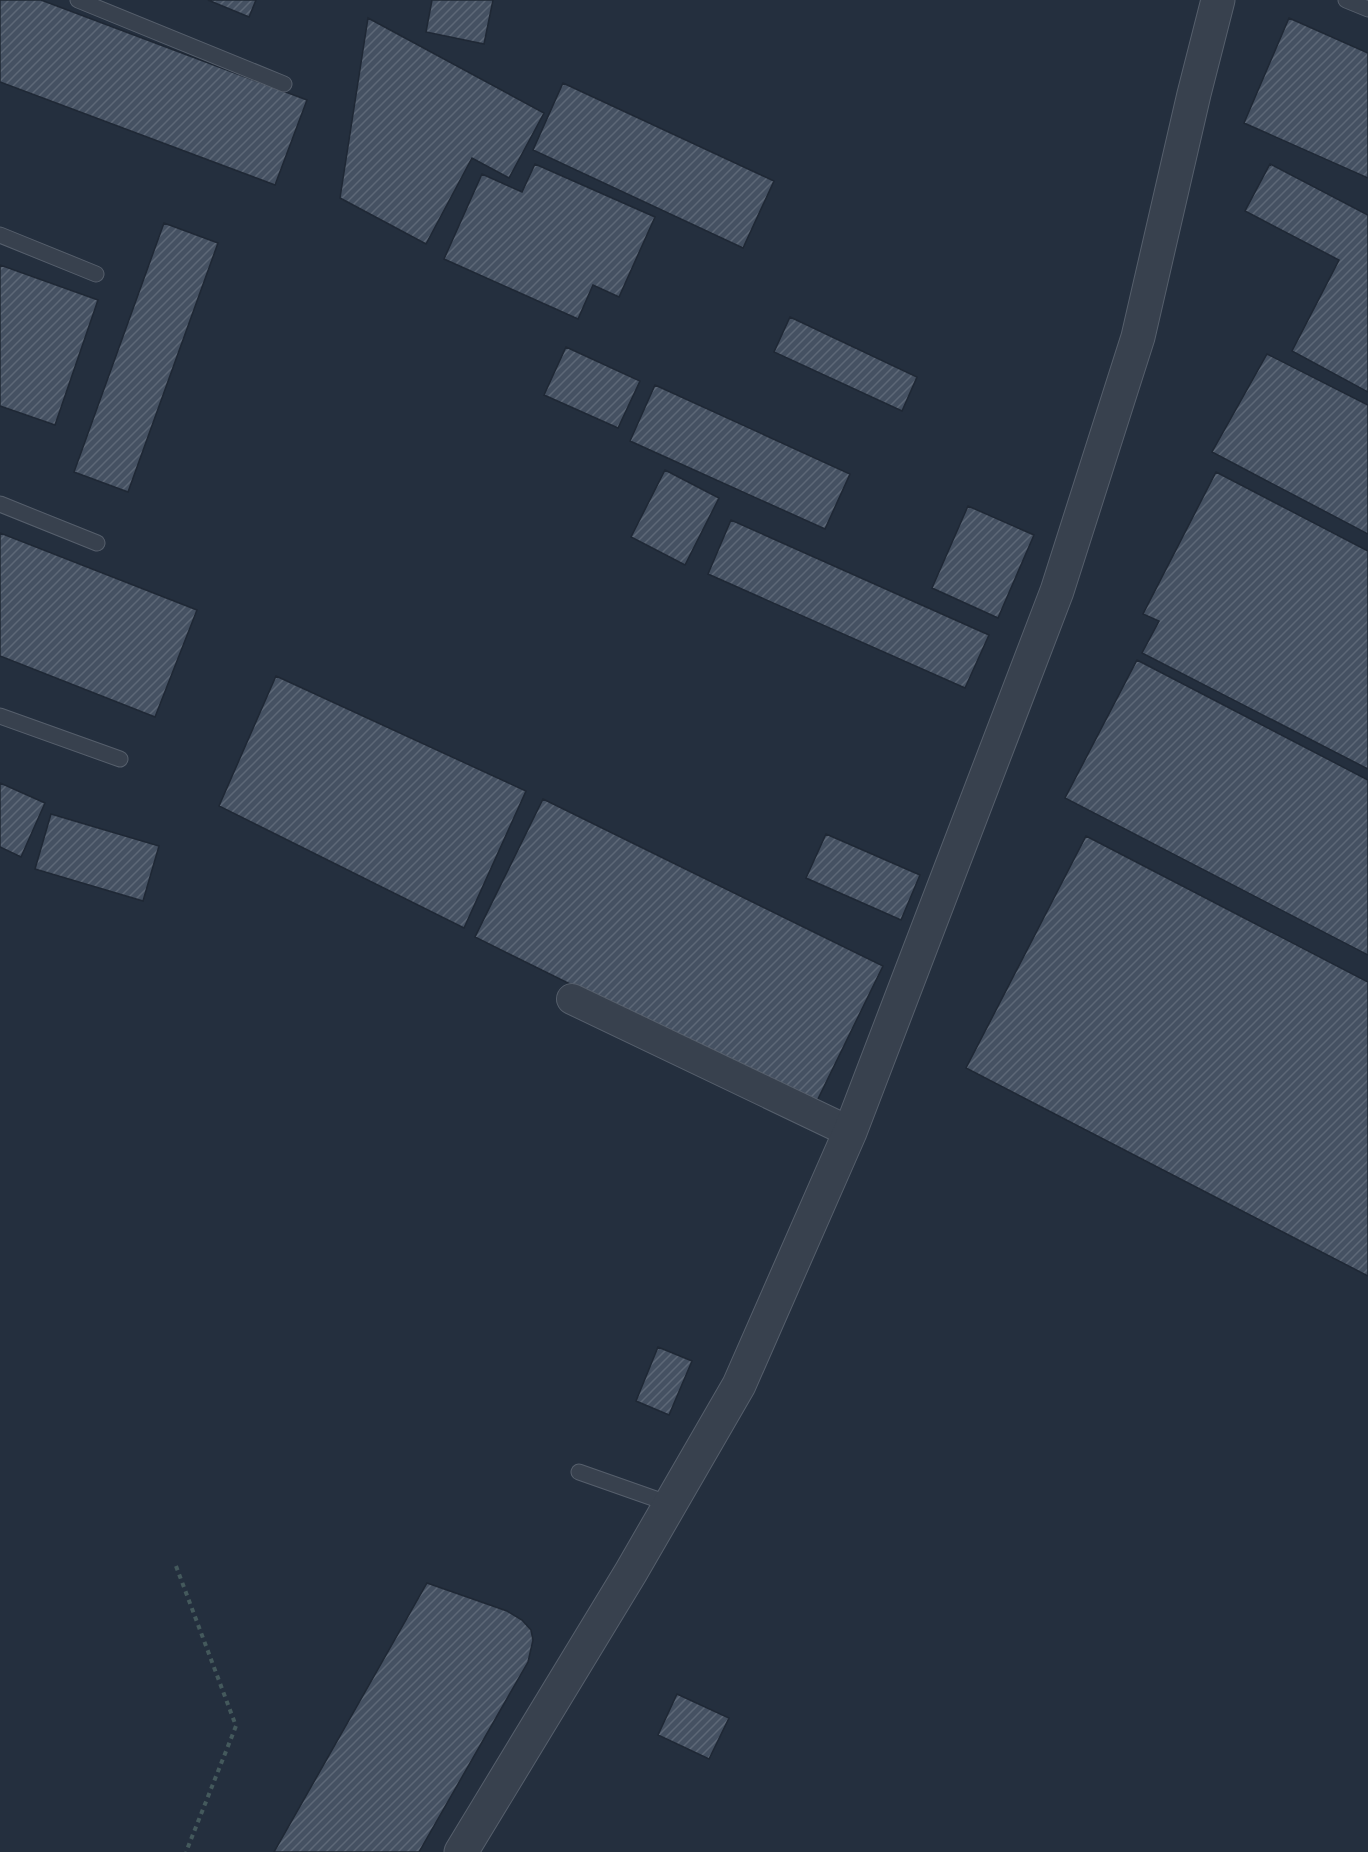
<svg xmlns="http://www.w3.org/2000/svg" width="1368" height="1852" viewBox="0 0 1368 1852" font-family="'Public Sans',sans-serif">
<style>
.building{fill:url(#building-hatch);stroke:#1f2835;stroke-width:1.5}
.lines{fill:none;stroke-linecap:round;stroke-linejoin:round}
.service-casing{stroke:#565f6c;stroke-width:17}
.minor-casing{stroke:#565f6c;stroke-width:32}
.tertiary-casing{stroke:#565f6c;stroke-width:35}
.path{stroke:#44595c;stroke-width:4;stroke-dasharray:4.5 4.5;stroke-linecap:butt}
.service{stroke:#38414e;stroke-width:15}
.minor{stroke:#38414e;stroke-width:30}
.tertiary{stroke:#38414e;stroke-width:33}
</style>
<defs>
<pattern id="building-hatch" width="6" height="6" patternUnits="userSpaceOnUse" patternTransform="scale(1.5)"><rect width="6" height="6" fill="#455162"/><path d="M-1 1l2-2M0 6l6-6M5 7l2-2" fill="none" stroke="#5d6877"/></pattern>
</defs>
<rect width="100%" height="100%" fill="#242f3e"/>
<path class="building" d="M 0,0 L 41,0 L 307,100 L 275,185 L 0,82 Z
M 208,0 L 256,0 L 249,17 Z
M 432,0 L 493,0 L 484,44 L 426,32 Z
M 368,18 L 544,113 L 509,178 L 472,158 L 426,244 L 340,198 Z
M 1289,18 L 1368,53 L 1368,178 L 1244,123 Z
M 563,83 L 774,181 L 743,248 L 533,150 Z
M 535,164 L 655,217 L 619,297 L 593,285 L 578,319 L 444,259 L 482,174 L 522,192 Z
M 1270,164 L 1368,215 L 1368,392 L 1292,351 L 1339,260 L 1245,211 Z
M 164,223 L 218,243 L 128,492 L 74,472 Z
M 0,265 L 98,300 L 55,425 L 0,406 Z
M 790,317 L 917,377 L 902,411 L 774,352 Z
M 566,347 L 640,381 L 618,428 L 544,395 Z
M 1267,354 L 1368,405 L 1368,534 L 1212,452 Z
M 655,385 L 850,474 L 825,529 L 630,441 Z
M 665,470 L 719,498 L 685,565 L 631,537 Z
M 1216,472 L 1368,551 L 1368,769 L 1142,653 L 1159,621 L 1143,614 Z
M 968,506 L 1034,535 L 998,618 L 932,588 Z
M 731,520 L 989,635 L 965,688 L 708,574 Z
M 0,533 L 197,610 L 155,717 L 0,656 Z
M 1137,660 L 1368,780 L 1368,955 L 1065,798 Z
M 276,676 L 526,791 L 464,928 L 219,806 Z
M 0,783 L 45,803 L 21,857 L 0,847 Z
M 543,799 L 883,966 L 815,1105 L 475,937 Z
M 51,814 L 159,846 L 143,901 L 35,869 Z
M 826,834 L 920,875 L 901,920 L 806,878 Z
M 1086,836 L 1368,982 L 1368,1276 L 966,1068 Z
M 658,1347 L 692,1361 L 669,1415 L 636,1401 Z
M 427,1583 L 507,1611 L 522,1620 L 531,1630 L 533,1640 L 528,1662 L 419,1852 L 274,1852 Z
M 677,1694 L 729,1718 L 709,1759 L 658,1735 Z"/>
<g class="lines">
<g class="service-casing">
<path id="service" d="M 78,0 L 284,84
M 1346,0 L 1368,9
M 0,235 L 96,274
M 0,504 L 97,543
M 0,716 L 120,759
M 579,1472 L 670,1504"/>
</g>
<g class="minor-casing">
<path id="minor" d="M 572,999 L 850,1132"/>
</g>
<g class="tertiary-casing">
<path id="tertiary" d="M 461,1852 L 631,1572 L 739,1385 L 850,1132 L 1057,591 L 1138,337 L 1194,94 L 1218,0"/>
</g>
<path class="path" d="M 176,1566 L 236,1726 L 186,1852"/>
<use href="#service" class="service"/>
<use href="#minor" class="minor"/>
<use href="#tertiary" class="tertiary"/>
</g>
</svg>
